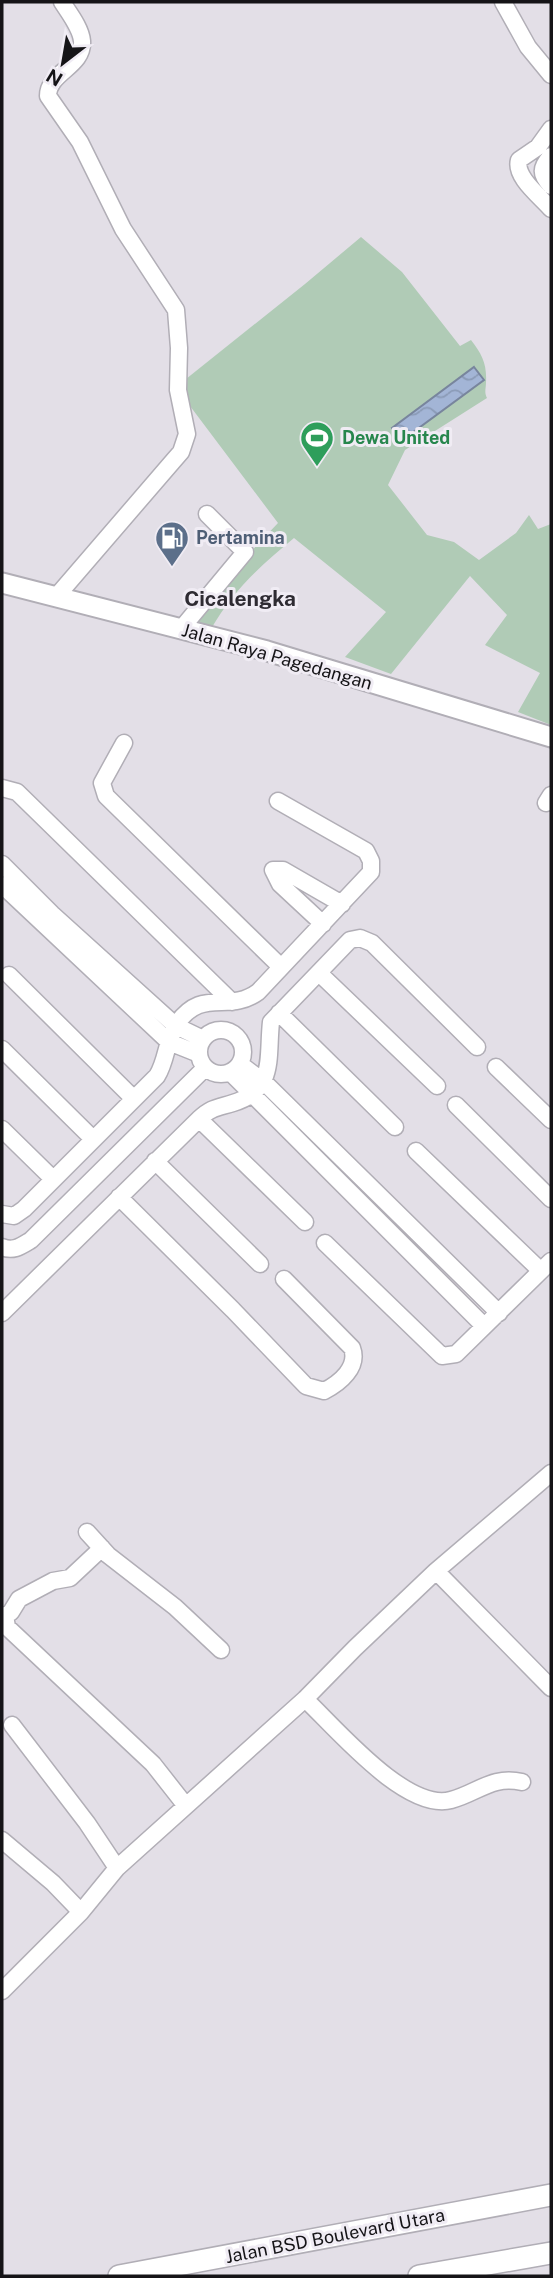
<svg xmlns="http://www.w3.org/2000/svg" width="553" height="2278" viewBox="0 0 553 2278" font-family="'Public Sans',sans-serif">
<style>
.pitch{fill:#b0cbb6}
.water{fill:url(#water-waves);stroke:#78859d;stroke-width:2}
.lines{fill:none;stroke-linecap:round;stroke-linejoin:round}
.minor-casing{stroke:#b1aeb6;stroke-width:19}
.tertiary-casing{stroke:#b1aeb6;stroke-width:23}
.secondary-casing{stroke:#b1aeb6;stroke-width:24}
.minor{stroke:#fff;stroke-width:16}
.tertiary{stroke:#fff;stroke-width:19}
.secondary{stroke:#fff;stroke-width:21}
.labels{text-anchor:middle;stroke-width:6;stroke-linejoin:round;paint-order:stroke}
.leisure-label{font-size:18px;font-weight:bold;fill:#27864d;stroke:#f0ecf4;text-anchor:start}
.service-label{font-size:18px;font-weight:bold;fill:#4e5e75;stroke:#f0ecf4;text-anchor:start}
.street-label{font-size:18px;fill:#151417;stroke:#f0ecf4}
.quarter-label{font-size:21px;font-weight:bold;fill:#2e2b32;stroke:#f0ecf4}
</style>
<defs>
<pattern id="water-waves" width="16" height="10" patternUnits="userSpaceOnUse" patternTransform="scale(1.75)"><rect width="16" height="10" fill="#a3b5d6"/><path d="M0 5q4-4 8 0t8 0" fill="none" stroke="#8b9bb7"/></pattern>
</defs>
<rect width="100%" height="100%" fill="#e3dfe7"/>
<path class="pitch" d="M 361,237 L 402,272 L 460,346 L 471,340 C 482,354 487,364 486,382 C 486,389 484,392 487,398 L 405,450 L 388,485 L 427,535 L 454,542 L 479,560 L 516,533 L 529,515 L 538,529 L 551,524 L 551,725 L 518,712 L 540,673 L 485,645 L 507,615 L 470,576 L 391,674 L 345,657 L 386,612 L 294,538 C 260,566 233,591 211,629 L 192,623 L 239,564 L 278,523 L 184,398 L 181,383 L 305,284 Z"/>
<path class="water" d="M 474,367 L 484,380 L 401,441 L 392,428 Z"/>
<g class="lines">
<g class="minor-casing">
<path id="minor" d="M 503,2 L 528,47 L 551,75
M 551,129 L 538,147 L 519,160 C 514,177 541,197 551,209
M 551,156 C 540,168 540,174 551,186
M 56,597 L 174,460 L 181,452 L 187,434 L 178,390 L 179,348 L 176,310 L 123,229 L 80,142 L 48,96 C 48,72 84,67 82,41 C 81,28 69,13 62,2
M 181,629 L 245,552 L 207,514
M 124,743 L 102,783 L 106,796 L 281,967
M 2,788 L 17,792 L 232,1002
M 546,803 L 551,795
M 2,864 L 52,914 L 176,1026 L 203,1039
M 2,885 L 169,1042 L 199,1054
M 323,924 L 280,884 L 273,870 L 283,870 L 342,904
M 319,973 L 437,1086
M 9,975 L 133,1098
M 279,1013 L 395,1127
M199 1052a22 22 0 1 1 44 0a22 22 0 1 1-44 0Z
M 2,1049 L 93,1139
M 240,1064 L 264,1082 L 499,1313
M 496,1067 L 551,1120
M 230,1072 L 484,1326
M 456,1105 L 551,1199
M 199,1119 L 305,1222
M 2,1129 L 53,1179
M 416,1151 L 541,1271
M 155,1161 L 260,1264
M 119,1197 L 233,1310 L 306,1386 L 324,1391 C 340,1383 359,1367 352,1348 L 284,1279
M 2,1214 L 14,1216 L 24,1209 L 157,1076 C 167,1060 166,1041 176,1025 C 202,986 228,1014 258,992 L 371,872 L 371,861 L 366,851 L 278,801
M 325,1243 L 442,1356 L 456,1354 L 551,1261
M 2,1247 C 13,1252 21,1246 31,1240 L 205,1068
M 2,1313 L 199,1119 C 212,1107 217,1108 233,1103 C 276,1090 267,1058 271,1022 L 350,940 L 360,938 L 372,943 L 477,1047
M 87,1532 L 108,1555 L 175,1607 L 221,1650
M 102,1548 L 70,1578 L 53,1581 L 19,1599 L 11,1612 L 5,1616 L 7,1627 L 153,1764 L 186,1806
M 436,1571 L 551,1688
M 305,1699 C 336,1728 406,1812 451,1800 C 478,1793 492,1775 522,1782
M 12,1725 L 87,1823 L 117,1868
M 2,1840 L 53,1883 L 81,1912
M 2,1991 L 81,1912 L 117,1868 L 305,1699 L 355,1648 L 436,1571 L 551,1473"/>
</g>
<g class="tertiary-casing">
<path id="tertiary" d="M 2,583 L 267,651 L 551,737"/>
</g>
<g class="secondary-casing">
<path id="secondary" d="M 119,2276 L 551,2195
M 419,2276 L 551,2253"/>
</g>
<use href="#minor" class="minor"/>
<use href="#tertiary" class="tertiary"/>
<use href="#secondary" class="secondary"/>
</g>
<defs>
<g id="stadium-pin" transform="scale(1.75)"><path d="M0 17L-7.5 6A9.5 9.5 0 1 1 7.5 6Z" fill="#2e9e5b" stroke="#f0ecf4"/><path d="M0-5a6.5 5 0 1 0 0 10a6.5 5 0 1 0 0-10ZM-3.5-1.8h7v3.6h-7Z" fill="#fff"/></g>
<g id="fuel-pin" transform="scale(1.75)"><path d="M0 17L-7.5 6A9.5 9.5 0 1 1 7.5 6Z" fill="#5c6f8a" stroke="#f0ecf4"/><path d="M-5.5-6h7V0h2V4h1.3V-2.5L3-4.5l.8-.8L6-3V5H2.5V1h-1V6h-7ZM-4.2-4.7v3.2H.2V-4.7Z" fill="#fff"/></g>
</defs>
<g fill-rule="evenodd">
<use href="#stadium-pin" x="317" y="438"/>
<use href="#fuel-pin" x="172" y="538"/>
</g>
<g class="labels">
<g class="leisure-label">
<text x="342" y="444">Dewa United</text>
</g>
<g class="service-label">
<text x="196" y="544">Pertamina</text>
</g>
<g class="street-label">
<text transform="translate(277 657) rotate(16)" y="6">Jalan Raya Pagedangan</text>
<text transform="translate(335 2236) rotate(-11)" y="6">Jalan BSD Boulevard Utara</text>
</g>
<g class="quarter-label">
<text x="240" y="606">Cicalengka</text>
</g>
</g>
<rect width="553" height="2278" fill="none" stroke="#151417" stroke-width="7"/>
<g transform="translate(63 63) rotate(211)" stroke="#f0ecf4" stroke-width="5" paint-order="stroke">
<path d="M0-5L12 26L0 18L-12 26Z" fill="#151417"/>
<text y="-10" font-size="19" font-weight="bold" text-anchor="middle" fill="#151417">N</text>
</g>
</svg>
